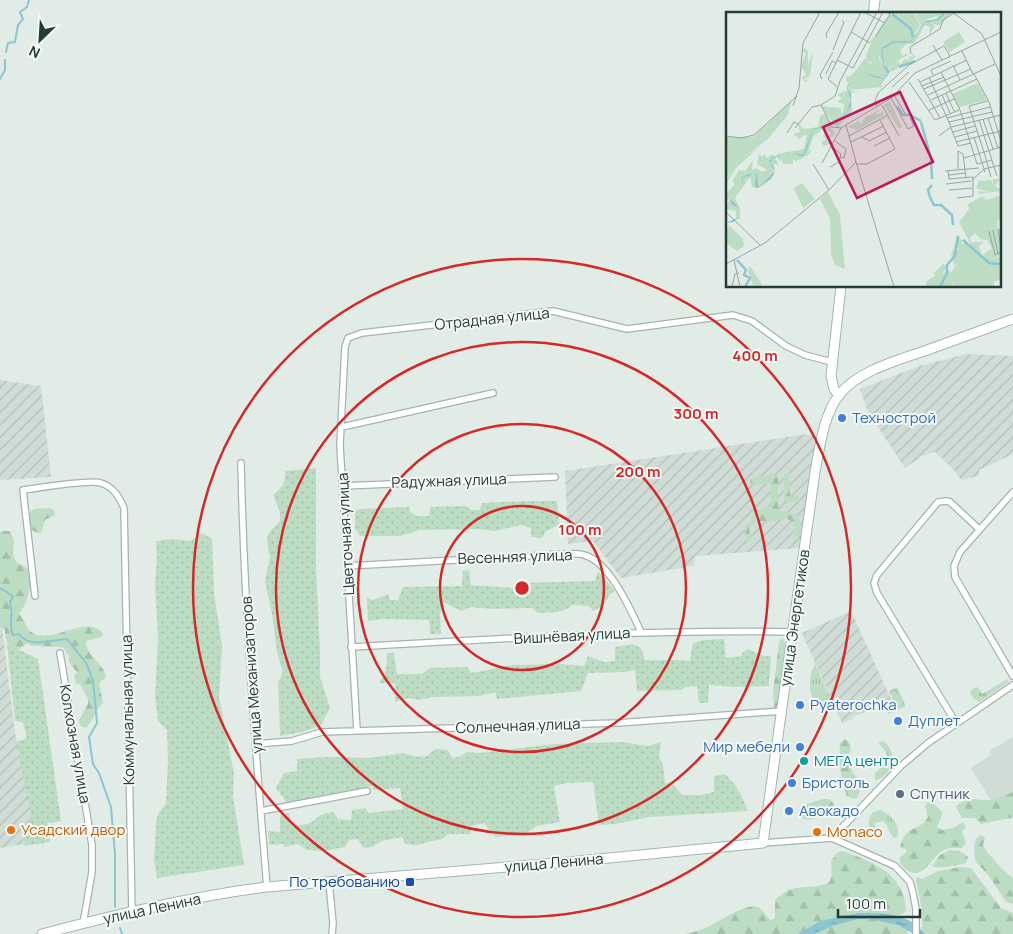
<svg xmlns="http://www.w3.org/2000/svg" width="1013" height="934" viewBox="0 0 1013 934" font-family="Manrope,sans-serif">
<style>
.built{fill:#d0dcd6}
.industrial{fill:url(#industrial-furrows)}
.grass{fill:url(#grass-tufts)}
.forest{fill:url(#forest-firs)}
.park{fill:url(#park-crowns)}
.garden{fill:url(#garden-dots)}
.water{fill:url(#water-ripples)}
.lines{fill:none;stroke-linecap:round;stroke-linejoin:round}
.stream{stroke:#8bc6d0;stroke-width:2}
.street-casing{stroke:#a5b4ae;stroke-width:8}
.secondary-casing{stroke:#a1b7af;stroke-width:11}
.street{stroke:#fff;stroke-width:5.5}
.secondary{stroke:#fff;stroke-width:9}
.ring{fill:none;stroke:#d62828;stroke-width:2.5}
.shop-dot{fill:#3f7fe0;stroke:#f3f8f5;stroke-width:2}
.culture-dot{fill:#0f9aa8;stroke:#f3f8f5;stroke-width:2}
.service-dot{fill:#5c6f8a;stroke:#f3f8f5;stroke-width:2}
.food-dot{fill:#e8710a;stroke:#f3f8f5;stroke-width:2}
.transit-dot{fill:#1a4fb4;stroke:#f3f8f5;stroke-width:2}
.labels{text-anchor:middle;stroke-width:4;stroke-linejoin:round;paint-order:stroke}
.street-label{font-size:15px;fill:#233d35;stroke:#f3f8f5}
.shop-label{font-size:15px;fill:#366cbe;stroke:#f3f8f5;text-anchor:start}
.culture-label{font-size:15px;fill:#0d838f;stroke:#f3f8f5;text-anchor:start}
.service-label{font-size:15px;fill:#4e5e75;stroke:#f3f8f5;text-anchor:start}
.food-label{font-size:15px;fill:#c56008;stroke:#f3f8f5;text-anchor:start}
.transit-label{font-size:15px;fill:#164399;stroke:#f3f8f5;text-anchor:end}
.inset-river{fill:none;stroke:#8bc6d0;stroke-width:2.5}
.inset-road{fill:none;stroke:#96a6a0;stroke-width:1}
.view{fill:#c2185b;fill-opacity:0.15;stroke:#c2185b;stroke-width:2.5}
.inset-edge{fill:none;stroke:#233d35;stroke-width:2.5}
.centre{fill:#d62828;stroke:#f3f8f5;stroke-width:2.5}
.ring-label{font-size:15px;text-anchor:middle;font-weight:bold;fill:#d62828;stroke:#f3f8f5;stroke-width:4;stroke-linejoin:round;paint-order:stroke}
</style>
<defs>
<pattern id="industrial-furrows" width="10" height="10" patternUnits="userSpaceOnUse" patternTransform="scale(1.25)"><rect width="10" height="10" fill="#d0dcd6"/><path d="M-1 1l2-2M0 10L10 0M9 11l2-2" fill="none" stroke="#b2beb8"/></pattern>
<pattern id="grass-tufts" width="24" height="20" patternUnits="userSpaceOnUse" patternTransform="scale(1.25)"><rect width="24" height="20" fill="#bcddc4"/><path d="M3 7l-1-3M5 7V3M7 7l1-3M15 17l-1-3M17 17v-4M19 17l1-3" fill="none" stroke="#a1bfa9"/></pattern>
<pattern id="forest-firs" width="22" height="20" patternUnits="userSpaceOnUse" patternTransform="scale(1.25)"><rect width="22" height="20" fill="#bcddc4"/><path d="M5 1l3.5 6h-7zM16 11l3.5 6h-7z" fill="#a1bfa9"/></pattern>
<pattern id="park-crowns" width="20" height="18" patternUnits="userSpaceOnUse" patternTransform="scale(1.25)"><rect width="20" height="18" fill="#bcddc4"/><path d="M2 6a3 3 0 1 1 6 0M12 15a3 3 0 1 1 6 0" fill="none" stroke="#a1bfa9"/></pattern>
<pattern id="garden-dots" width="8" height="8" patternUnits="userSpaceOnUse" patternTransform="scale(1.25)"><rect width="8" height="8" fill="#bcddc4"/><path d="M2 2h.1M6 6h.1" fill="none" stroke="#a1bfa9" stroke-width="1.8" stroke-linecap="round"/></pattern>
<pattern id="water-ripples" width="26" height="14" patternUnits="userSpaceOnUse" patternTransform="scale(1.25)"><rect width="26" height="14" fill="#8bc6d0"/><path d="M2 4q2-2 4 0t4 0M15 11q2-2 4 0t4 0" fill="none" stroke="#71a2aa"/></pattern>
</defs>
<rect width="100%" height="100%" fill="#e2ece7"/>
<path class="built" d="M 1013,737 L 1013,796 L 995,807 L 971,768 L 992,754 L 990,751 Z"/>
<path class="industrial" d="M 967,354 L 1013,356 L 1013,454 L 979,470 L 979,476 L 961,480 L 953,469 L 935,452 L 922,456 L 905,468 L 868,412 L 860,389 L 919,366 Z
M 0,380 L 41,386 L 51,477 L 0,480 Z
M 806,434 L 814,436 L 814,448 L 800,548 L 695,556 L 694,566 L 621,578 L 593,541 L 568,544 L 565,471 Z
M 0,611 L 15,732 L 38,842 L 0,848 Z
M 851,611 L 892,701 L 852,717 L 853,719 L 842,723 L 802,633 Z"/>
<path class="grass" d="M 815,664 L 832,702 C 806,713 807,678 815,664 Z
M 880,810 C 891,814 902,826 897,837 L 894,838 C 889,834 889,826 883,821 L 875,823 L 875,833 L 870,831 C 867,821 869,812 880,810 Z"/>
<path class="forest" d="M 789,473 L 790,496 L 799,496 L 799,502 L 784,502 L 784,474 Z
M 773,474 L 778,478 L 778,510 L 799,516 L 801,525 L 800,536 L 798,538 L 795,537 L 794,523 L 786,518 L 775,521 L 757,521 L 749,527 L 751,541 L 747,541 L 744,527 L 750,522 L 754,510 L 771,506 L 770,483 L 751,485 L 750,479 Z
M 49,508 L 54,510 L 55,515 L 45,520 L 41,533 C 28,533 28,522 30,512 L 34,509 Z
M 4,531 L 10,531 L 14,540 L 13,554 L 16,562 L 28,569 C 34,583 28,602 19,614 C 24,619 26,627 30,631 C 51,648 84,613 103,633 L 102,637 L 86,641 C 85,656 104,662 106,677 L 99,683 L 103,703 C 95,709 94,721 86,728 L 80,726 L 79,720 L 88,704 L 88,699 L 80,684 L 76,684 L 74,676 L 77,672 C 73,667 67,662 69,656 L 63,647 L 32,646 L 27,643 L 18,650 C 7,647 5,641 5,630 L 0,626 L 0,532 Z
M 783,638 C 792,656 779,684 780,704 L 774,708 L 773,692 L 779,642 Z
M 1008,679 L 1009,682 L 979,702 L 973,698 L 970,693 L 972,689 L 978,687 L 982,694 Z
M 845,739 C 856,746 847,755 849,764 C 851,771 858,779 861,786 L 858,797 L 854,799 L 847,796 C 840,779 839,761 840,743 Z
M 883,741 C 899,751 894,777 875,780 L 875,773 L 884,765 L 888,758 L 886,752 L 878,743 Z
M 1013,792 L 1013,817 L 1011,818 L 981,824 L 975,818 L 962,818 L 956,807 C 965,795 977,801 990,800 C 998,799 1006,795 1013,792 Z
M 823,799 L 829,799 L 834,803 C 834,804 834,806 833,807 C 832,810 812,821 808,820 C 804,820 801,817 798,814 L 801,806 Z
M 931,801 L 943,813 L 937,827 L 942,830 L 953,828 L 963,822 L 966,826 L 962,832 L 966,843 L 962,848 C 956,848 948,847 942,851 C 929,860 919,888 900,863 L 900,857 L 907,852 L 906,849 L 900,848 C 905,823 919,833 928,817 L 925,806 L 927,803 Z
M 981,835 L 985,837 L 983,845 C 985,851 1007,875 1013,878 L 1013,904 L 1006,902 L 989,876 L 975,861 C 975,852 971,840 981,835 Z
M 949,850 L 960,851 L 968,857 L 966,863 C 956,865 941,870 932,866 L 940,855 Z
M 842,851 C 873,862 905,873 906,911 C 901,916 896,914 892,918 L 898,925 L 908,930 L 908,934 L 686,934 C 692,932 699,931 705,928 C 716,924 746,902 758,907 C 763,909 765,916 771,920 L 775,918 L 775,900 C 780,895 785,891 792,889 C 801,886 825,888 830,881 C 833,875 831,867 831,861 L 837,853 Z
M 960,867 L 971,868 L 1001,908 L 1013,913 L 1013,934 L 922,934 L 922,910 L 916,879 L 918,877 L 922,879 L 938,871 Z"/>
<path class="park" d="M 897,687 L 906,706 L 888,714 L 884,706 L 894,702 L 889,691 Z"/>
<path class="garden" d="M 316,468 L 316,568 L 320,652 L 320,677 L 330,708 L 321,725 L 303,732 L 280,736 L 278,682 L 283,672 L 277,652 L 272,614 L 265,581 L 270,557 L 267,541 L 268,534 L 280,521 L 280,512 L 273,495 C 282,488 286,482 285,471 Z
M 529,501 L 557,501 L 559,525 L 546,531 L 542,538 L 531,537 L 531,528 L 521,525 L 495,531 L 478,529 L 419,530 L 401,536 L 360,536 L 355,528 L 355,511 L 361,509 L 409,507 L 410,512 L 417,516 L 429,516 L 430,507 L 465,506 L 472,510 L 480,510 L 482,503 Z
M 202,533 L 212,539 L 214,593 L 222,646 L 219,697 L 234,774 L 233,796 L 244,865 L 157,878 L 154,860 L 156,823 L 158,814 L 166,803 L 168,761 L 167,730 L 158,721 L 155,697 L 158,640 L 155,582 L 157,559 L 156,541 L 171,539 L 190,541 Z
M 469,570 L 471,585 L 513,588 L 518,583 L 595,581 L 598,571 L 615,591 L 610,594 L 603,606 L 593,611 L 589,606 L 572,605 C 563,614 550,612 538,613 L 532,608 L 492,609 L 471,607 L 461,611 L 443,602 L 440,615 L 441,634 L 430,634 L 429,620 L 384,619 L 368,621 L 367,598 L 373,600 L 388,594 L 390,600 L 398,600 L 403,587 L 462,586 L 463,571 Z
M 724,639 L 726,658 L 741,656 L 743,652 L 749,649 C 756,654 763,657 771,656 L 769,686 L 735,687 L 709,685 L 708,703 L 699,703 L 697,686 L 686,687 L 681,690 L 637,691 L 635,670 L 625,672 L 588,673 L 581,691 L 497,699 L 495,692 L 480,696 L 432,697 L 419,700 L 409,698 L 395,702 L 395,683 L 379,683 C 387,673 387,666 387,653 L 394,653 L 397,674 L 422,674 L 430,668 L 467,667 L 471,673 L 514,665 L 561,664 L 584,666 L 588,656 L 604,662 L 615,661 L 615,647 L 633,644 L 641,648 L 645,660 C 661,661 675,659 690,661 L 693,643 L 704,640 Z
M 7,644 L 38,659 L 61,821 L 48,823 L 50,842 L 25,846 L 21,826 L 32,820 L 16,742 L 27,738 L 23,722 L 15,721 Z
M 622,742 L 648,746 L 661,742 L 659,757 L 663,765 L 665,783 L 674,785 L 682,795 L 701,795 L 714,792 L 714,776 L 725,774 C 737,785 742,796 748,811 L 649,817 L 616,824 L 599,825 L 593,782 L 567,783 L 554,786 L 560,822 L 537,826 L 525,834 L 496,837 L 484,823 L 471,826 L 471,834 L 449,834 L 442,839 L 416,845 L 405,844 L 402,837 L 382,841 L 372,847 L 363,848 L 358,839 L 349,840 L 345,847 C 329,850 312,856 298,844 L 285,847 L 283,844 L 269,845 L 268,831 L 280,832 L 280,815 L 289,813 L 292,826 C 297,825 306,825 310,823 C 320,816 320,814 333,812 L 338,819 L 351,820 L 352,810 L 365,808 L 369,813 L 403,809 L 400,788 L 374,790 L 372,786 L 287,803 L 276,788 L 284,773 L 297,771 L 297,759 L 324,757 L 369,758 L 403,753 L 416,757 L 427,756 L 435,749 L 448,750 L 452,758 L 459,757 L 467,752 L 480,753 L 554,744 Z"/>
<path class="water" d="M 859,913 C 883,913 909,913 925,934 L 914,934 L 898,925 L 871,919 L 858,919 L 835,925 L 814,934 L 798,934 L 820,921 Z"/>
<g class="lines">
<path class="stream" d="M 6,52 L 8,43 L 15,42 L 18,25 L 23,19 L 20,12 L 27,7 L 29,0
M 0,79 L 5,70 L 5,60
M 0,588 L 13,596 L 10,602 C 14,613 8,625 13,635 L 19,634 C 29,648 50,641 65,639 L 68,640 L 86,663 L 93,680 L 97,723 L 89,737 L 93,764 L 99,773 L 111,807 L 115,854 L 115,907
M 120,928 L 122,934"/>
<g class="street-casing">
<path id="street" d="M 342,427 L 493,393
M 241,463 C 244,604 255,746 267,887
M 343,486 L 555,477
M 1013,492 L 960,552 L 954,566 L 955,577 L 1013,676
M 348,566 L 564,554 C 570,554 578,553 584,555 C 609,561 631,610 641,632
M 35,596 L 23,490 C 38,488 90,479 101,483 C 113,487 119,496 124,508 L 132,912
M 351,647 C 498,639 645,629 792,632
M 60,653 L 92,845 L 92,872 L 83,924
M 956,723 L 877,593 L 874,583 L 877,575 L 938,502 L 946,501 L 950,502 L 979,529
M 357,730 L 340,445 L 345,347 L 348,338 L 362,333 L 553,311 L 627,329 L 733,315 L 752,321 L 786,346 L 805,355 L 832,362
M 256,744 L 292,741 L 322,732 L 618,723 L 782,711
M 261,811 L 367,791
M 832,838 L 901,766 L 928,743 L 1013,685
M 763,843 L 832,838 L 895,866 L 910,882 L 913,893 L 916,909 L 916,934
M 329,882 L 333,923 L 332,934"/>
</g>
<g class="secondary-casing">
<path id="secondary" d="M 873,14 L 875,0
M 839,396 L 834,389 L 831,376 L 841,286
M 42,934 C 114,915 193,896 267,887 L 568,862 L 763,843 L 815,472 C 820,447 823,416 839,395 C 860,369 900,360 930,349 C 958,339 985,329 1013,319"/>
</g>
<use href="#street" class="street"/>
<use href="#secondary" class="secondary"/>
</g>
<g class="ring">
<circle cx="522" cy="588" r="82"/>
<circle cx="522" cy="588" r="164"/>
<circle cx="522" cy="588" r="246"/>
<circle cx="522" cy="588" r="329"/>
</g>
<g class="shop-dot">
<circle cx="842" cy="418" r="5"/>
<circle cx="800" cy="705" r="5"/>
<circle cx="898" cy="721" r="5"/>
<circle cx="800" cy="747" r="5"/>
<circle cx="792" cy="783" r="5"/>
<circle cx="789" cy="811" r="5"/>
</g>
<circle class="culture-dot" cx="804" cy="761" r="5"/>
<circle class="service-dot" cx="900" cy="794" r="5"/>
<g class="food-dot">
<circle cx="11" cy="830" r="5"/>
<circle cx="817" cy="832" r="5"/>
</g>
<rect class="transit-dot" x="405" y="877" width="10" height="10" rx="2.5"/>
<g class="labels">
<g class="street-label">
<text transform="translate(492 319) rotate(-6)" y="5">Отрадная улица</text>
<text transform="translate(449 481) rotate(-2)" y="5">Радужная улица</text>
<text transform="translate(346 534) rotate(-93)" y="5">Цветочная улица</text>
<text transform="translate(515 557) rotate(-2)" y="5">Весенняя улица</text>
<text transform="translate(795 618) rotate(-82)" y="5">улица Энергетиков</text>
<text transform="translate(572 636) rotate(-3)" y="5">Вишнёвая улица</text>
<text transform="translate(252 675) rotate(-94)" y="5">улица Механизаторов</text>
<text transform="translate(128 710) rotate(-91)" y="5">Коммунальная улица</text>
<text transform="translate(518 726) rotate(-2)" y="5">Солнечная улица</text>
<text transform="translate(75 744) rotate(80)" y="5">Колхозная улица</text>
<text transform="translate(554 863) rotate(-5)" y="5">улица Ленина</text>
<text transform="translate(152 909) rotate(-12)" y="5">улица Ленина</text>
</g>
<g class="shop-label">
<text x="852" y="423">Технострой</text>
<text x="810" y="710">Pyaterochka</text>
<text x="908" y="726">Дуплет</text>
<text x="790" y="752" text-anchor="end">Мир мебели</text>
<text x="802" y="788">Бристоль</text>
<text x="799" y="816">Авокадо</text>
</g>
<g class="culture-label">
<text x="814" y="766">МЕГА центр</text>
</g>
<g class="service-label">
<text x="910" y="799">Спутник</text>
</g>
<g class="food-label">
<text x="21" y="835">Усадский двор</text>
<text x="827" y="837">Monaco</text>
</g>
<g class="transit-label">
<text x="400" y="887">По требованию</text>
</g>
</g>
<g transform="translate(726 12)">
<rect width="275" height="275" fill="#e2ece7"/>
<path d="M 161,0 L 172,1 L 173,8 L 187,17 L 187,25 L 182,29 L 162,29 L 154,37 L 153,47 L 159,56 L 159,37 L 167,32 L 180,32 L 174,39 L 177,44 L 170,48 L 171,53 L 163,54 L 161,64 L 153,66 L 159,67 L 155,73 L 157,75 L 124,78 L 124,71 L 134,63 L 123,71 L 120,69 L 121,63 L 123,65 L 130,58 L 139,46 L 145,52 L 149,47 L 151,39 L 142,40 L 145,29 L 164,2 ZM 4,214 L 17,227 L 18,234 L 11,239 L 0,231 L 0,217 Z" fill="#bcddc4"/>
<path d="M 187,0 L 198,10 L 210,8 L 213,0 L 217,1 L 213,8 L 218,0 L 226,1 L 213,14 L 204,10 L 209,14 L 205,21 L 203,22 L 204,15 L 199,13 L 188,32 L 167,32 L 161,36 L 158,55 L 153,43 L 154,37 L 160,36 L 157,36 L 160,29 L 182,29 L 192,20 L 195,13 ZM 78,36 L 82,39 L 82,53 L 87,40 L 84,64 L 77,67 L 82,68 L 80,70 L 76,66 L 73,69 L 80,62 L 75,54 L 80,41 L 81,44 L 80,41 L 76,39 ZM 174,40 L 177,44 L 180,41 L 182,43 L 172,48 L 174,53 L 179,47 L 184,48 L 183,44 L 187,45 L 186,41 L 190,45 L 165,60 L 162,55 L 171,53 L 169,44 ZM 135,61 L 124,71 L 123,78 L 131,80 L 125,81 L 126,99 L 111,116 L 95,94 L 115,96 L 116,105 L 118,92 L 111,90 L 116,86 L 111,82 L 121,79 L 121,73 L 126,67 ZM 99,102 L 109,122 L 101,128 L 104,132 L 98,134 L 95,131 L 102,124 L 97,127 L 98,121 L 102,124 L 105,122 L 104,120 L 96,117 L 89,126 L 92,121 L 88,123 L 82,140 L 87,137 L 83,142 L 89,150 L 83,142 L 72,149 L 72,146 L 70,150 L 67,147 L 67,152 L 57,152 L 55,147 L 54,150 L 50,142 L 78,137 L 81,122 L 73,127 L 67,122 L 74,120 L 72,113 L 78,108 L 74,113 L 78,117 L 92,115 L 94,104 ZM 33,135 L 10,156 L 0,172 L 5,154 ZM 33,142 L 36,145 L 39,142 L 40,146 L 47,142 L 53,153 L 48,152 L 48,163 L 33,176 L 26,175 L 24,165 L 9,186 L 14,197 L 14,207 L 10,207 L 10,199 L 0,197 L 4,185 L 0,190 L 0,182 L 9,172 L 6,169 L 13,158 L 19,159 L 27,148 L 26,158 L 30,156 L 36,160 L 41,158 L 31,152 ZM 267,167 L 275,167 L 269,173 L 275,179 L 252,182 L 253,179 L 263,180 L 250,176 L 253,169 L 265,168 L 267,173 ZM 255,185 L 260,186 L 257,190 L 254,226 L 260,225 L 261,228 L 254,227 L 249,221 L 244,226 L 245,230 L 257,230 L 253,234 L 256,244 L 264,237 L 267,239 L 264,248 L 275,244 L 275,267 L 268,270 L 268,275 L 254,275 L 252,247 L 238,230 L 245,233 L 233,210 L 243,197 L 242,192 ZM 232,224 L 236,228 L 235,235 L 231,236 L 232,250 L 228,254 L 225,243 ZM 217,252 L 221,254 L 216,262 L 224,258 L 227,275 L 199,275 L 201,269 L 210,263 L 207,262 Z" fill="#bcddc4"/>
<path d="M 76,171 L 89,187 L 77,196 L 68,176 Z" fill="#bcddc4"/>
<path d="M 252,71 L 261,88 L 233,95 L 226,82 Z" fill="#bcddc4"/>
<path d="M 173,0 L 187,0 L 194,13 L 188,23 L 186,16 L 173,8 ZM 189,0 L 212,0 L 213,3 L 197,9 ZM140 44a6 6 0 1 1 12 0a6 6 0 1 1-12 0ZM 66,88 L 61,104 L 42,127 L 6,154 L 0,166 L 0,125 L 27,125 ZM 164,89 L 176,115 L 173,117 L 158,93 ZM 157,96 L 148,103 L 157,100 L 158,103 L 131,118 L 122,115 L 133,109 L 135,112 L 138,106 ZM 102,180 L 114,203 L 119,257 L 109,253 L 105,242 L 104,207 L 94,187 ZM 275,183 L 275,208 L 271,209 L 272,217 L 275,216 L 275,243 L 264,248 L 267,239 L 260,225 L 254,226 L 257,189 ZM 239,231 L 254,248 L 254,275 L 228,275 L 224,262 L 232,250 L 230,244 L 234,232 ZM 24,254 L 35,271 L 36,275 L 28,275 L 22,260 Z" fill="#bcddc4"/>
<path d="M 233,20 L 239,30 L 223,40 L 217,30 Z" fill="#bcddc4"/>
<path d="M 218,0 L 218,3 L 213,8 L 198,11 L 185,30 L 178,31 L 169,30 L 159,36 L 156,37 L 158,53 L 164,59 L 162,63 L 158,67 L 152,66 L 147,65 L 139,61 L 128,67 L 122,75 L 122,77 L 125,82 L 125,94 L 121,100 L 110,112 L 87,118 L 80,140 L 77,144 L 74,144 L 69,141 L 62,141 L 46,147 L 44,151 L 48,155 L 49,159 L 45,167 L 32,176 L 30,176 L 29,174 L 30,162 L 26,161 L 23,164 L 17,165 L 17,173 L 4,187 L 14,196 L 11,206 L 8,210 L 0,211 L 11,206 L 14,196 L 5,192 L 4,187 L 17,173 L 16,165 L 26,161 L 31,162 L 32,176 L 49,159 L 43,150 L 44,148 L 48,145 L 64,141 L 70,141 L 77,143 L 87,117 L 110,111 L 121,99 L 125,89 L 121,75 L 128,67 L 138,61 L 157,66 L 162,62 L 157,53 L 155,36 L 168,29 L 185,29 L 199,9 L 212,7 Z" fill="#8bc6d0"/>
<path class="inset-river" d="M 166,2 L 185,17 L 187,25M 173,55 L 189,49M 171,94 L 177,103 L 184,103 L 195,109M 195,110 L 205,146M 205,147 L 206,167M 206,173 L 202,178 L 204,185 L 208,193 L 215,193 L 226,203 L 227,213M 237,228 L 263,251 L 275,252M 11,248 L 20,258 L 18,263 L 24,266 L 19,275M 214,275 L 221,261 L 221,253 L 229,244 L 232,224"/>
<path class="inset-road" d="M 138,0 L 159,11M 226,0 L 256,22 L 275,64M 125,20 L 144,31M 150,24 L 164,2 L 161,0M 101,26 L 100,22 L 113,0M 207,33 L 216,48M 107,38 L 118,10 L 116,8M 236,39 L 247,62M 185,42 L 184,35 L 214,17 L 217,8 L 228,1M 111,48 L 127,56 L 157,0M 227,53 L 234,68M 215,60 L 234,98 L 251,152 L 266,148M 100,62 L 106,49 L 110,51M 248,62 L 263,90 L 275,129M 207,63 L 205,58 L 225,49M 203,65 L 225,115M 96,67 L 94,63 L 107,40M 192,67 L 214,106M 183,70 L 209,108 L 233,98M 194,70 L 241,48M 196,74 L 218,65M 111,75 L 102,67 L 135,0M 166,75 L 183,60M 198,77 L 245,57M 220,81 L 228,99M 168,83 L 180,103M 202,83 L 269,52M 216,83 L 224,101M 165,86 L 182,117 L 188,114 L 184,106M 205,88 L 251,67M 156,93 L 173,124M 67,94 L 73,76 L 77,31 L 94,0M 151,95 L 149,89 L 152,81 L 183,53 L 218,34 L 224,44M 203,98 L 228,87M 221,106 L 264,95M 262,106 L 272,136M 257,107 L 267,137M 253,108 L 271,164M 223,110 L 266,100M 120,113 L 130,150M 69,116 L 86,95 L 95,93M 115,116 L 106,115 L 95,93 L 109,84 L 114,69 L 151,0M 225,116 L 232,134 L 245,131M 227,120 L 249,114M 61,121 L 68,110 L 72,112M 0,124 L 15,126 L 28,123 L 71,84M 123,124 L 162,103M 213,124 L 225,115 L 275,103M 136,125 L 143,129 L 161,120M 229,125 L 251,119M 248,125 L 259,160M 109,129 L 120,137 L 118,146 L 114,145M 125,130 L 158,114M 230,130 L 275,119M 148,134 L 164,126M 258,140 L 243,94 L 262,89M 258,140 L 265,165M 238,146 L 275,135M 96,151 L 115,116 L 165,86 L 189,61 L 275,20M 87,152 L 103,178M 131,152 L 141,152 L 169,137 L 154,108M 104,155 L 113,150 L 115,142 L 106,135M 232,157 L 232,139 L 237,142 L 240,166M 219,159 L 253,156M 222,159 L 223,167 L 247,165 L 247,184 L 231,186M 223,163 L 239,161M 246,168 L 258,157 L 275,153M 220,172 L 245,169M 223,178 L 246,176M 0,200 L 35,234M 272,217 L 275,237M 267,218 L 272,242M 263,219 L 269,243 L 275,240M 8,248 L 14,275M 0,252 L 39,231 L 103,178 L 130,150 L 168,275M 6,275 L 9,262 L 13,261"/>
<path class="view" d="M 174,80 L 207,150 L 131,186 L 97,115 Z"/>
<rect width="275" height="275" class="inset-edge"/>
</g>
<circle cx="522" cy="588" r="8" class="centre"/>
<g class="ring-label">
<text x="755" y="361">400 m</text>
<text x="696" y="419">300 m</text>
<text x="638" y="477">200 m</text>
<text x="580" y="535">100 m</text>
</g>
<g transform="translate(40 40) rotate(205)" stroke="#f3f8f5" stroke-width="4" paint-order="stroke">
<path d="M0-4L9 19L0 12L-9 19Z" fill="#233d35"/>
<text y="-8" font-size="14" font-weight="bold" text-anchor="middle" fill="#233d35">N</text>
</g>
<path d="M838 909v8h82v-8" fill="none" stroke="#233d35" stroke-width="2.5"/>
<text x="846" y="909" font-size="15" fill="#233d35" stroke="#f3f8f5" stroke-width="4" paint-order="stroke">100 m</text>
</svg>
